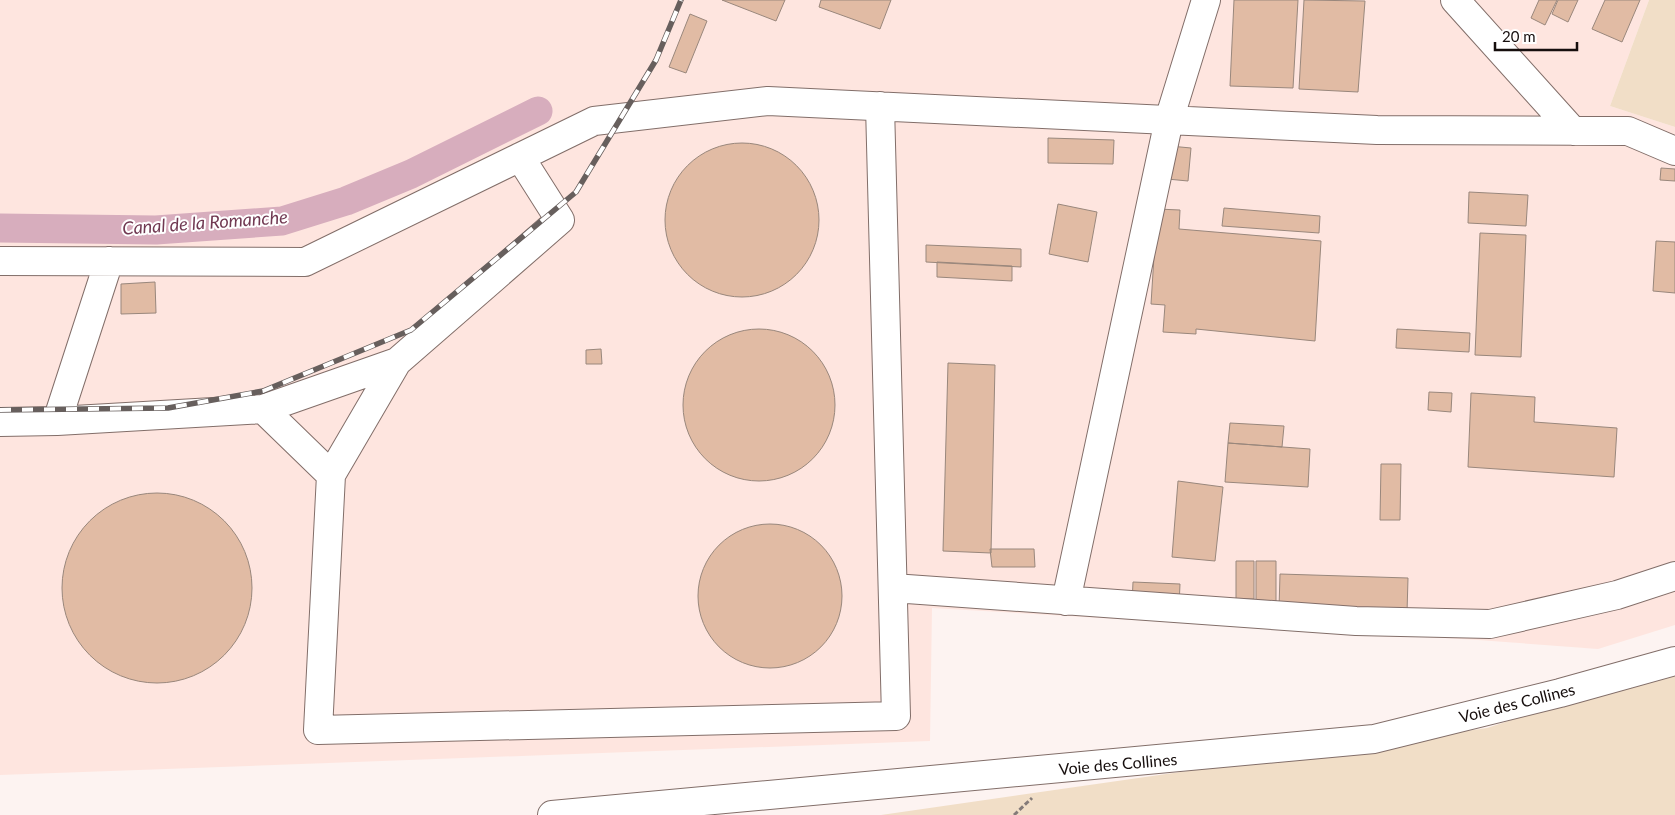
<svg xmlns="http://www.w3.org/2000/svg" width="1675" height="815" viewBox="0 0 1675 815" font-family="Lato,sans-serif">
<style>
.built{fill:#fee5df}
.green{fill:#f1dec7}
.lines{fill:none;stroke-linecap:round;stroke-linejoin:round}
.canal{stroke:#d7adbd;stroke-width:29}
.building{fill:#e1bba4;stroke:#99877c}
.minor-casing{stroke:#826e69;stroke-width:30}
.path{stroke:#847b79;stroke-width:3;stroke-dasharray:5 2.5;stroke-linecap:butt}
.minor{stroke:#fff;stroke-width:28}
.rail-casing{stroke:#675f5d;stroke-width:5.5}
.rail{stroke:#fff;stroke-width:4;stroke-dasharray:11;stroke-linecap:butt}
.labels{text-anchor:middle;stroke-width:4;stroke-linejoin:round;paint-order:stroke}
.street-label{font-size:16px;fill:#160e0d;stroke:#fff}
.water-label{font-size:18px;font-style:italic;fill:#713952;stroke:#fff}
</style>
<rect width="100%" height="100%" fill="#fdf3f1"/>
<path class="built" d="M 0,0 L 1649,0 L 1610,106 L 1675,127 L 1675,625 L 1598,649 L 1478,640 L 932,608 L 930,741 L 0,775 Z"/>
<path class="green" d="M 1649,0 L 1675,0 L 1675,127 L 1610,106 Z
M 1675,667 L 1675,815 L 881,815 L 1487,728 Z"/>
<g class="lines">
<path class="canal" d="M 0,228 L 156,230 L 282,221 L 346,201 L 411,174 L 538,111"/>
</g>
<path class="building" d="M 722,0 L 785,0 L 776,21 Z
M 821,0 L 891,0 L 880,29 L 819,7 Z
M 1234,0 L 1298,0 L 1293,88 L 1230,86 Z
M 1304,0 L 1365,1 L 1358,92 L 1299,89 Z
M 1539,0 L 1557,0 L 1545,25 L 1531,18 Z
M 1558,0 L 1578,0 L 1568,22 L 1552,14 Z
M 1605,0 L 1640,0 L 1622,42 L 1592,29 Z
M 690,14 L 707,21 L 686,73 L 669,67 Z
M 1048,138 L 1114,140 L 1113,164 L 1048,163 Z
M665 220a77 77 0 1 1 154 0a77 77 0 1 1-154 0Z
M 1170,146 L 1191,148 L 1188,181 L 1167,179 Z
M 1661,168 L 1675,169 L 1675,181 L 1660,180 Z
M 1469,192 L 1528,195 L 1526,226 L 1468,223 Z
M 1058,204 L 1097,212 L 1088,262 L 1049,254 Z
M 1224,208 L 1320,216 L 1319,233 L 1222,226 Z
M 1157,209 L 1180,210 L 1179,229 L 1321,241 L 1315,341 L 1196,329 L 1196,334 L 1163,332 L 1165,305 L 1151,304 Z
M 1480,233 L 1526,235 L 1521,357 L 1475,355 Z
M 1656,241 L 1675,242 L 1675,293 L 1653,291 Z
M 926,245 L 1021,249 L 1021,267 L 926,262 Z
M 937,262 L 1012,266 L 1012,281 L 937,277 Z
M 155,282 L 156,313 L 121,314 L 121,284 Z
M683 405a76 76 0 1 1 152 0a76 76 0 1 1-152 0Z
M 1397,329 L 1470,333 L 1469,352 L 1396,348 Z
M 601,349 L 602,364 L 586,364 L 586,350 Z
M 948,363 L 995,365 L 991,553 L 943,551 Z
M 1429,392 L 1452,393 L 1451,412 L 1428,410 Z
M 1471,393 L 1535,397 L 1534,422 L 1617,428 L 1614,477 L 1468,467 Z
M 1230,423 L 1284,426 L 1282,447 L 1228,443 Z
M 1228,443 L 1310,449 L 1308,487 L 1225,482 Z
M 1381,464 L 1401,464 L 1400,520 L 1380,520 Z
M 1178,481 L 1223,487 L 1215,561 L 1172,557 Z
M62 588a95 95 0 1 1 190 0a95 95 0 1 1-190 0Z
M698 596a72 72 0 1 1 144 0a72 72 0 1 1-144 0Z
M 990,549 L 1034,549 L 1035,567 L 992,567 Z
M 1236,561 L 1254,561 L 1254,599 L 1236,599 Z
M 1256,561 L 1276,561 L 1276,601 L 1256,600 Z
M 1280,574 L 1408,578 L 1407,613 L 1279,609 Z
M 1133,582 L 1180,584 L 1179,606 L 1132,604 Z"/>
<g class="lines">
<g class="minor-casing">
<path id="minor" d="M 1455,0 L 1573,131
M 0,261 L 305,262 L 594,121 L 768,101 L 1377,130 L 1628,131 L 1675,151
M 263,409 L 331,475 L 318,730 L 896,716 L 880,106
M 57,421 L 109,261
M 0,422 L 57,421 L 263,409 L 397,362
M 331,475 L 397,362 L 560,220 L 520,157
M 893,588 L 1356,621 L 1490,624 L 1617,595 L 1675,576
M 1066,601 L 1169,120 L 1206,0
M 552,815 L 1374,739 L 1560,693 L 1675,661"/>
</g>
<path class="path" d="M 1014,815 L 1032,798"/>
<use href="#minor" class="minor"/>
<g class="rail-casing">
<path id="rail" d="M 0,410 L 168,408 L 263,391 L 411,330 L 576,192 L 656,60 L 681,0"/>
</g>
<use href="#rail" class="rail"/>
</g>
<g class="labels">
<g class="street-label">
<text transform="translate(1517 703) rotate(-14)" y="6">Voie des Collines</text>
<text transform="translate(1118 764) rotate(-5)" y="6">Voie des Collines</text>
</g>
<g class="water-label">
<text transform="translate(205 223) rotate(-4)" y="6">Canal de la Romanche</text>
</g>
</g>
<path d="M1495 42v8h82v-8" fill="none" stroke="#160e0d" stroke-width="2.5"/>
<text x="1502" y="42" font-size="15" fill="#160e0d" stroke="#ffffff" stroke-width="4" paint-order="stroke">20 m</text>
</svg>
